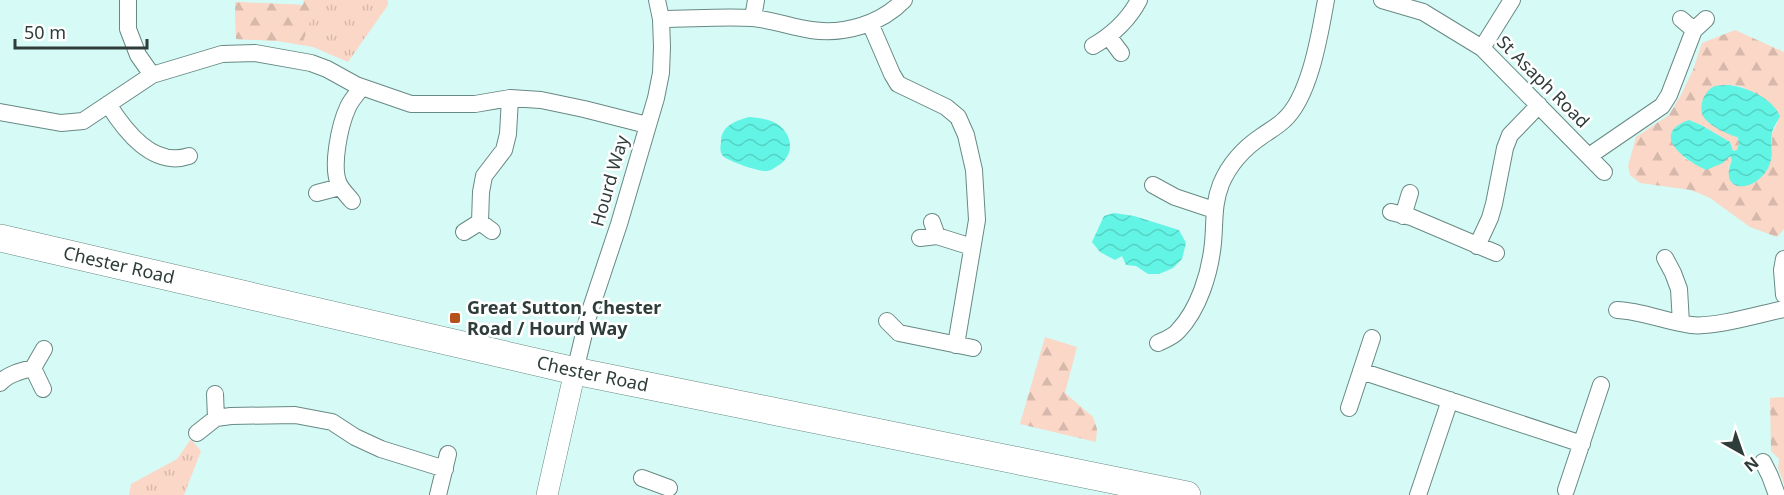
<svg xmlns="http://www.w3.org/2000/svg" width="1784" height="495" viewBox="0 0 1784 495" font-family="'Noto Sans',sans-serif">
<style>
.grass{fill:url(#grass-tufts)}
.forest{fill:url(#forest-firs);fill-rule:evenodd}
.water{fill:url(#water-waves)}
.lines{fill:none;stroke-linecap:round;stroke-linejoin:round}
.minor-casing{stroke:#688984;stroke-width:18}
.tertiary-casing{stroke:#688984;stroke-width:22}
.primary-casing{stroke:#688984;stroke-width:28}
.minor{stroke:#fff;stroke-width:16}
.tertiary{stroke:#fff;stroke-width:21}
.primary{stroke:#fff;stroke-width:27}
.poi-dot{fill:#b5521b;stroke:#fff;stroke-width:2}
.labels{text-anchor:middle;stroke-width:5;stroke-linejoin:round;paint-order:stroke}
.street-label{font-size:18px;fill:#2e3d3a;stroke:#fff}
.poi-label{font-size:18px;font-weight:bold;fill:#2e3d3a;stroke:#fff;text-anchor:start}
</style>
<defs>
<pattern id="grass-tufts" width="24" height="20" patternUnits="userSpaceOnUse" patternTransform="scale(1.5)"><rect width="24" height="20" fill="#fbd7c7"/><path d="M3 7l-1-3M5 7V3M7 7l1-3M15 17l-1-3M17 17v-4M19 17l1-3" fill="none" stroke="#d7b9ac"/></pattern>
<pattern id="forest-firs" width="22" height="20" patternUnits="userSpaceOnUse" patternTransform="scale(1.5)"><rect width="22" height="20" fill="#fbd7c7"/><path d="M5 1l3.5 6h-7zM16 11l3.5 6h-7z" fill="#d7b9ac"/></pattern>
<pattern id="water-waves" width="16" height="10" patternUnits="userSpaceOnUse" patternTransform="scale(1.5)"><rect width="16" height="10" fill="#62f4e4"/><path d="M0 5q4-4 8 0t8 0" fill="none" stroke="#55d2c4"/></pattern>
</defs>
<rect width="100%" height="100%" fill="#d6faf5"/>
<path class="grass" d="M 304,0 L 388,0 L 388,5 L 348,62 L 313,47 L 278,41 L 236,39 L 235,2 L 303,5 Z
M 191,439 L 201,451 L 184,495 L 129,495 L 131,484 L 177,459 Z"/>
<path class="forest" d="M 304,0 L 315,0 L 314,9 L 302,45 L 278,41 L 236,39 L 235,2 L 303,5 Z
M 1735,30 L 1784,52 L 1784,229 L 1777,237 L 1750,227 L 1710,198 L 1691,190 L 1640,183 L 1630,175 L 1628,166 L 1636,137 L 1669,115 L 1681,95 L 1693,70 L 1702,43 ZM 1729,85 L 1740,86 L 1768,101 L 1778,121 L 1772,134 L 1772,153 L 1728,169 L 1732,160 L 1730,156 L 1706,169 L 1684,158 L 1689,120 L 1701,125 L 1730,142 L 1733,151 L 1737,150 L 1739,144 L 1738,137 L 1701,105 L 1709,90 Z
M 1045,337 L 1077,347 L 1065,393 L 1093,417 L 1097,429 L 1096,442 L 1020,424 Z
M 1784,397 L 1784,484 L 1778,468 L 1779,459 L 1771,451 L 1770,398 Z"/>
<path class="water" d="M 1729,85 C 1747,87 1772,98 1780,116 C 1778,121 1773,127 1772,133 C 1770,147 1775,156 1767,170 C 1752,194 1718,192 1732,160 L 1730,156 L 1723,163 L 1706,170 C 1684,160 1649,134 1689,120 L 1701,125 L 1730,142 L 1733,151 L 1737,150 L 1739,144 L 1738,137 C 1730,136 1711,126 1705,119 C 1697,109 1703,91 1715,86 C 1719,85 1724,85 1729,85 Z
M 749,117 C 758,118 772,119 780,126 C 793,137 794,155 779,165 C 776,167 770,171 767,171 C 759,172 728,161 723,156 C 720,152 720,148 721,142 C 721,126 735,121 749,117 Z
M 1114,213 L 1134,216 L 1179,230 L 1186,243 L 1182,259 L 1173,268 L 1159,274 L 1148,274 L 1136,266 L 1126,265 L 1122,256 L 1115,260 L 1100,252 L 1092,242 L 1104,216 Z"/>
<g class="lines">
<g class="minor-casing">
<path id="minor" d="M 128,0 L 128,29 L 138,55 L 152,75
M 1382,0 L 1423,12 L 1482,48 L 1604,172
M 753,18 L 756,0
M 661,19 C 690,19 723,16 753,18 C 772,20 792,27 811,30 C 844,35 881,24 904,0
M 1681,19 L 1694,30
M 870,23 L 892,74 L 898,84 L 946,107 L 958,117 L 966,135 L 974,170 L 977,220 L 956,345
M 1109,37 L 1121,53
M 1093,46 C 1112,35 1129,19 1139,0
M 1482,48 L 1512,0
M 108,104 C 125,131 153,168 189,156
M 0,112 L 61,123 L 83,121 L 152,75 L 222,54 L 255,53 L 311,63 L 327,69 L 356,85 L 411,104 L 475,104 L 510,98 L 541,100 L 584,109 L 647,125
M 1589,156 L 1662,106 L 1669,95 L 1694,30 L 1706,19
M 1153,185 L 1175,197 L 1214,210
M 317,193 L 340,187
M 352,201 C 348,196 343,191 340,186 C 330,169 340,124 348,107 C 351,100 357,94 362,87
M 1391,212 L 1411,217 L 1496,253
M 1403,216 L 1410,193
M 932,222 L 937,236
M 492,231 L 480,222 L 481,192 L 484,176 L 504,150 L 508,134 L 510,98
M 464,232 L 480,222
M 920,238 L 937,236 L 972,247
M 1477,246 L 1490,218 L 1494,204 L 1505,148 L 1510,135 L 1539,105
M 1665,258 L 1673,273 L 1679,289 L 1681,323
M 1784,259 L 1782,270 L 1784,295
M 1617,310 C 1643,311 1666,322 1691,325 C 1714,328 1760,314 1784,309
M 887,321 L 899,333 L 973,348
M 1158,343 C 1164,340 1173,337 1178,331 C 1199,309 1210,273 1213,243 C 1215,222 1213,204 1221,184 C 1229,165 1244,148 1262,136 C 1269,131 1278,126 1284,120 C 1310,97 1320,33 1326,0
M 33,368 L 43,389
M 575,371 L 588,317 L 619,224 L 656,98 L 661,73 L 662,47 L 661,19 L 657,0
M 1361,371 L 1582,444
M 0,383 C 8,374 21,371 33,368 L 44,349
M 215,394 L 216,418
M 1349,408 L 1372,338
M 197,433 L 216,418 L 231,416 L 295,415 L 332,422 L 355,437 L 381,449 L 445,469
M 1763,462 L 1770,476 L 1777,495
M 642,478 L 669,488
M 1566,490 L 1601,385
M 438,495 L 448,454
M 1418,495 L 1450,400"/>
</g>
<g class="tertiary-casing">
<path id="tertiary" d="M 547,495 L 575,371"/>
</g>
<g class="primary-casing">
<g id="primary">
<path id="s1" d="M 0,238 L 575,371 L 1187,495"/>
</g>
</g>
<use href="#minor" class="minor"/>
<use href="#tertiary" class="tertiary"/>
<use href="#primary" class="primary"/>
</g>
<rect class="poi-dot" x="449" y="312" width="12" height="12" rx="3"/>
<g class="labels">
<g class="street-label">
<text transform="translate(1543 82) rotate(45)" y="6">St Asaph Road</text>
<text transform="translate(610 181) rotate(-74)" y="6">Hourd Way</text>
<text dy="6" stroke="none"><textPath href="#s1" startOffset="122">Chester Road</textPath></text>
<text dy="6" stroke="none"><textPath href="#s1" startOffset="608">Chester Road</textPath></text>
</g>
<g class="poi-label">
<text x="467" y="314">Great Sutton, Chester<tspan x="467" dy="21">Road / Hourd Way</tspan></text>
</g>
</g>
<g transform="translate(1742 453) rotate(140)" stroke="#ffffff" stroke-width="4.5" paint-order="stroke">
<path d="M0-4.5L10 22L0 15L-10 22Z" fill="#2e3d3a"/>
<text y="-9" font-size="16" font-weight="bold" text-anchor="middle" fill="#2e3d3a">N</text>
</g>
<path d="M15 39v9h132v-9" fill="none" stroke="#2e3d3a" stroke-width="3"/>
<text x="24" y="39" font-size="18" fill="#2e3d3a" stroke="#ffffff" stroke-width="4.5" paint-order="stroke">50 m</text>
</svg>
